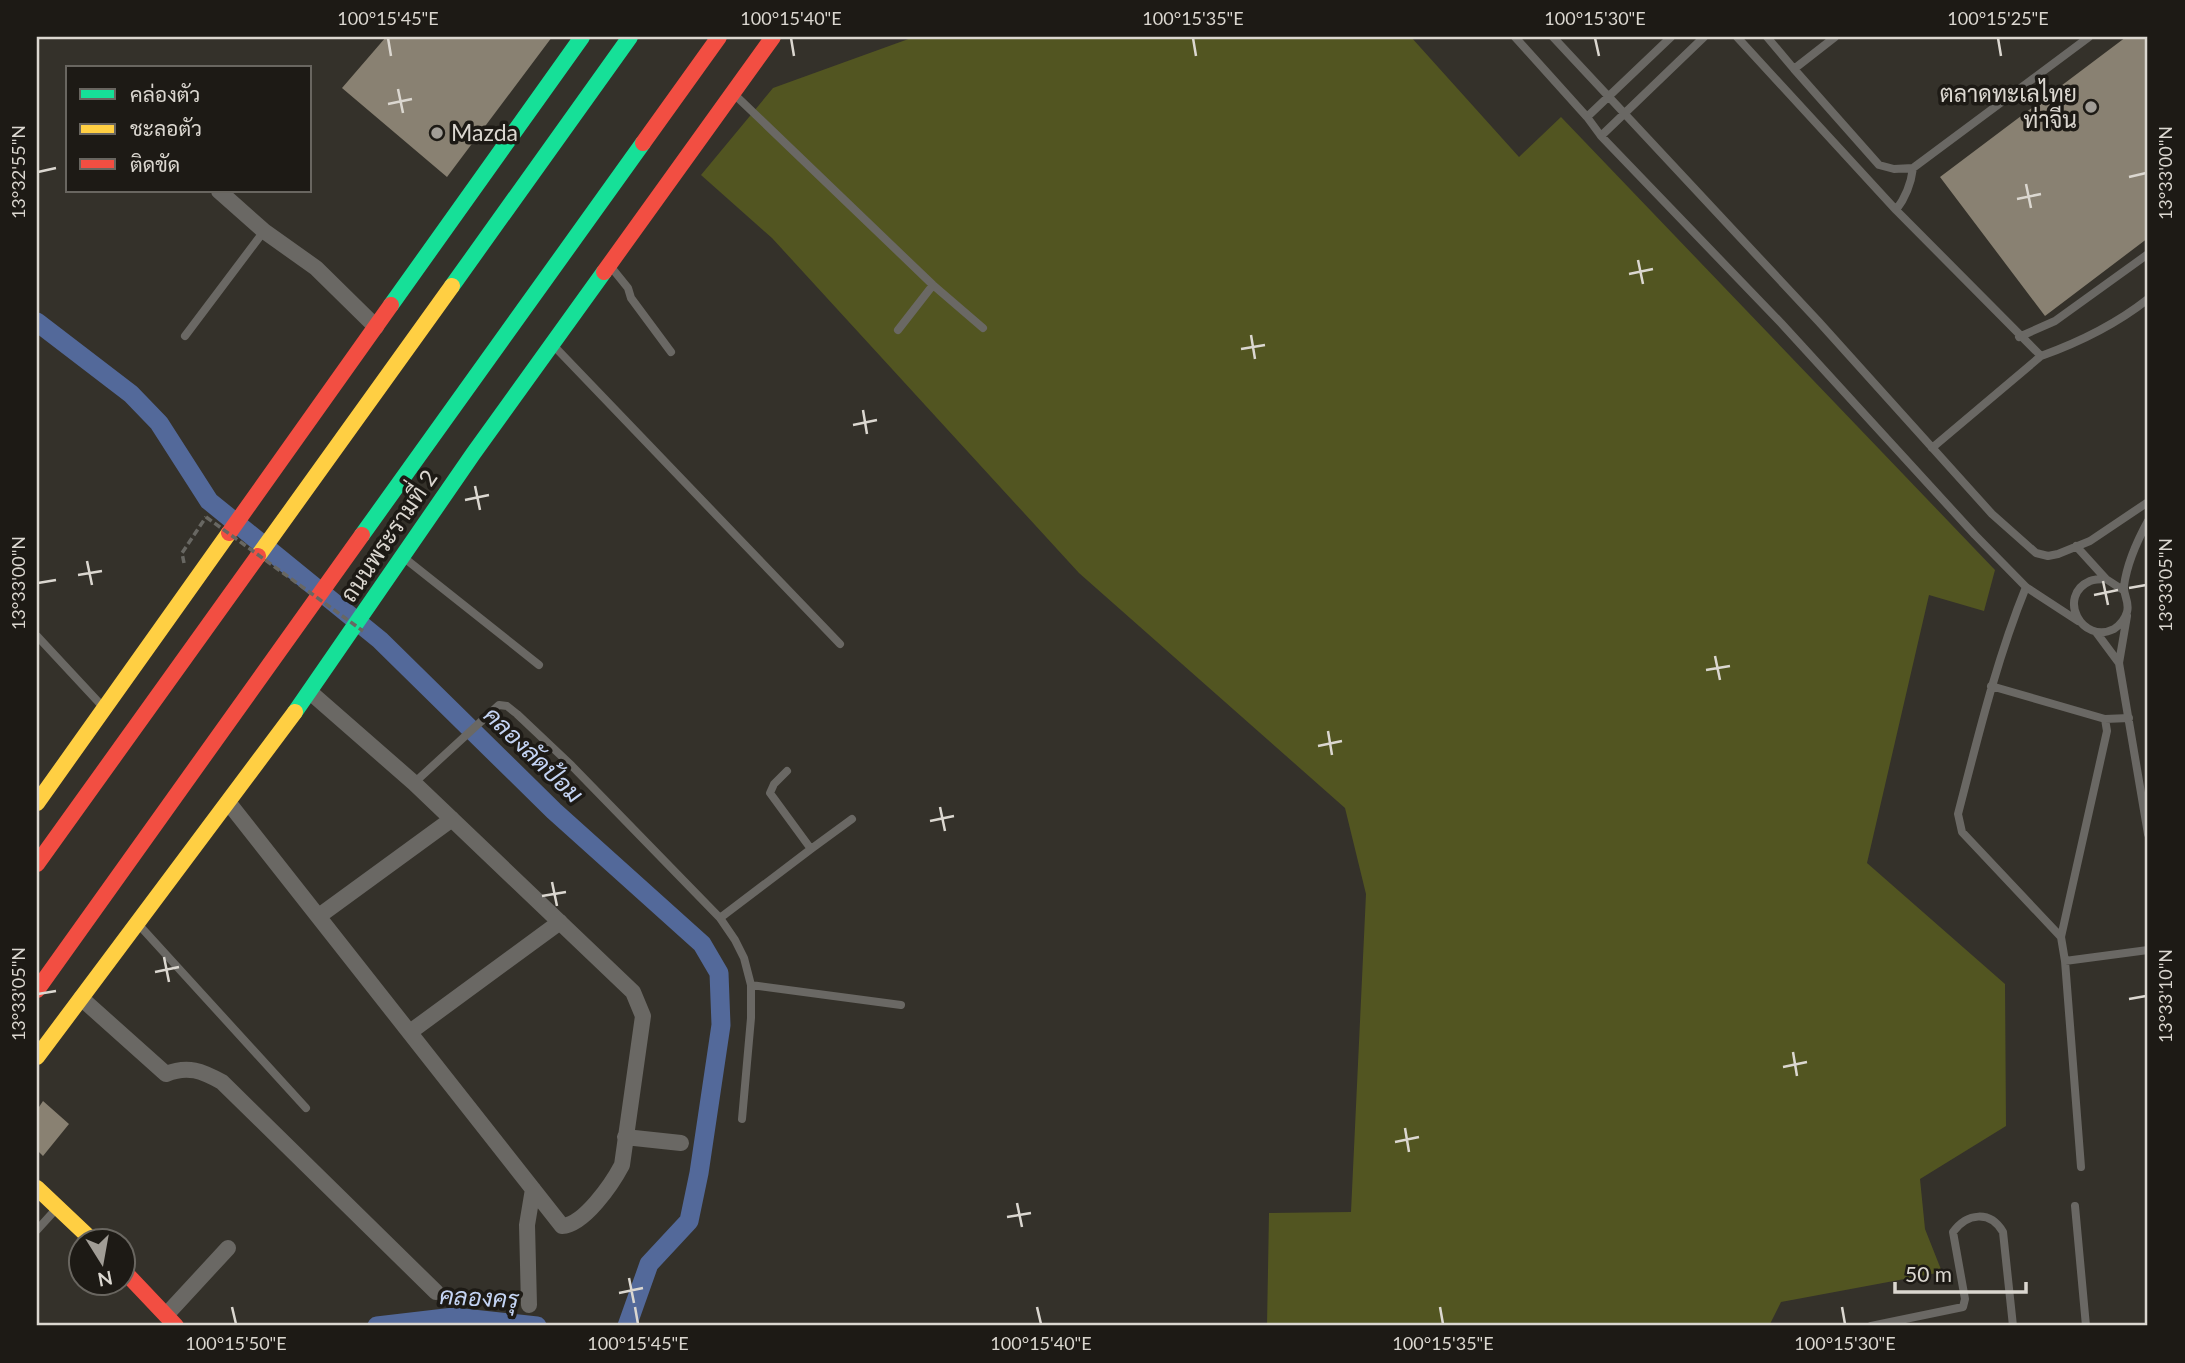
<svg xmlns="http://www.w3.org/2000/svg" width="2185" height="1363" viewBox="0 0 2185 1363" font-family="Lato,Sarabun,sans-serif">
<style>
.green{fill:#525521}
.lines{fill:none;stroke-linecap:round;stroke-linejoin:round}
.canal{stroke:#53699a;stroke-width:19}
.building{fill:#898172}
.path{stroke:#686762;stroke-width:3.5;stroke-dasharray:7 3.5;stroke-linecap:butt}
.lane{stroke:#6a6864;stroke-width:8}
.street{stroke:#6a6864;stroke-width:16}
.fast{stroke:#16e098;stroke-width:16}
.slow{stroke:#ffcf43;stroke-width:16}
.jam{stroke:#f24e42;stroke-width:16}
.path-bridge{stroke:#686762;stroke-width:3.5;stroke-dasharray:7 3.5;stroke-linecap:butt}
.ticks{fill:none;stroke:#dbd7d0;stroke-width:2.5}
.poi-dot{fill:#a19d96;stroke:#1d1a15;stroke-width:2.5}
.labels{text-anchor:middle;stroke-width:7;stroke-linejoin:round;paint-order:stroke}
.poi-label{font-size:23px;fill:#dbd7d0;stroke:#1d1a15;text-anchor:end}
.street-label{font-size:23px;fill:#dbd7d0;stroke:#1d1a15}
.water-label{font-size:24px;font-style:italic;fill:#c4d4f4;stroke:#1d1a15}
.neatline{fill:none;stroke:#dbd7d0;stroke-width:2.5}
.ticks-label{font-size:18px;text-anchor:middle;fill:#dbd7d0}
</style>
<rect width="100%" height="100%" fill="#34312a"/>
<path class="green" d="M 914,37 L 1411,37 L 1519,157 L 1561,117 L 1995,570 L 1984,611 L 1929,595 L 1867,863 L 2005,984 L 2006,1126 L 1920,1179 L 1925,1229 L 1942,1272 L 1781,1302 L 1769,1326 L 1267,1326 L 1269,1213 L 1351,1212 L 1366,894 L 1345,808 L 1079,573 L 772,238 L 701,175 L 773,88 Z"/>
<g class="lines">
<path class="canal" d="M 37,322 L 131,394 L 159,423 L 209,501 L 380,640 L 554,811 L 702,944 L 719,973 L 721,1025 L 699,1173 L 689,1221 L 649,1264 L 627,1326
M 377,1326 L 454,1317 L 537,1326"/>
</g>
<path class="building" d="M 386,37 L 552,37 L 447,177 L 342,88 Z
M 2126,37 L 2148,37 L 2148,238 L 2045,316 L 1940,177 Z
M 43,1101 L 69,1124 L 43,1156 L 37,1150 L 37,1110 Z"/>
<g class="lines">
<path class="path" d="M 184,563 L 182,553 L 206,517"/>
<path class="lane" d="M 1515,37 L 1587,117 L 1601,136 L 1781,323 L 1975,535 L 2026,587 L 2078,621
M 1553,37 L 1819,322 L 1992,514 L 2036,553 L 2048,556 L 2058,554 L 2090,541 L 2148,502
M 1737,37 L 1896,210 L 2041,356 C 2080,342 2115,325 2148,299
M 1767,37 L 1794,69
M 1835,37 L 1794,69 L 1879,165 L 1894,169 L 1913,168 L 2089,37
M 735,95 L 933,285 L 983,328
M 1587,117 L 1671,37
M 1601,136 L 1704,37
M 1896,210 C 1906,197 1911,184 1913,168
M 611,267 L 628,288 L 631,298 L 671,352
M 898,330 L 933,285
M 185,336 L 264,231
M 2019,337 L 2055,321 L 2148,254
M 553,345 L 840,644
M 1932,448 L 2041,356
M 2076,546 L 2106,579
M 403,557 L 539,665
M 2026,587 C 1996,661 1978,737 1958,814 L 1962,832 L 2061,937 L 2065,961 L 2148,950
M 2123,590 L 2106,579 C 2100,579 2095,579 2090,581 C 2056,596 2082,645 2114,629 C 2120,625 2125,619 2127,612 C 2130,602 2123,595 2124,586 C 2127,563 2137,541 2148,521
M 2127,616 L 2119,663 L 2148,834
M 2096,632 L 2119,663
M 37,636 L 104,708
M 1991,686 L 2105,719 L 2107,731 L 2061,937
M 2105,719 L 2129,718
M 414,783 L 499,705 L 507,706 L 517,714 L 572,766 L 720,918 L 735,940 L 744,958 L 751,985 L 751,1018 L 742,1119
M 811,849 L 852,819
M 720,918 L 811,849 L 770,793 L 774,784 L 787,771
M 139,925 L 306,1108
M 2065,961 L 2081,1167
M 751,985 L 901,1005
M 2075,1206 L 2086,1326
M 37,1230 L 57,1208
M 1871,1326 L 1963,1307 L 1965,1299 L 1953,1232 C 1967,1213 1990,1210 2003,1232 L 2013,1326"/>
<path class="street" d="M 219,191 L 264,231 L 316,268 L 376,327
M 228,802 L 562,1226 C 584,1225 612,1184 622,1165 L 643,1016 L 633,992 L 414,783 L 310,692
M 319,916 L 452,819
M 81,998 L 166,1074 C 188,1065 202,1071 222,1082 L 436,1292
M 410,1032 L 560,922
M 625,1137 L 681,1143
M 529,1305 L 527,1225 L 533,1189
M 167,1314 L 228,1248"/>
<path class="fast" d="M 452,286 L 630,37
M 391,305 L 582,37
M 362,535 L 643,143
M 295,712 L 473,454 L 604,272"/>
<path class="slow" d="M 258,556 L 452,286
M 37,803 L 229,533
M 37,1057 L 295,712
M 37,1188 L 92,1240"/>
<path class="jam" d="M 643,143 L 719,37
M 604,272 L 773,37
M 229,533 L 391,305
M 37,864 L 258,556
M 37,990 L 362,535
M 122,1269 L 176,1326"/>
<path class="path-bridge" d="M 206,517 L 363,631"/>
</g>
<path class="ticks" d="M 388,38 L 391,56M 791,38 L 794,56M 1193,38 L 1196,56M 1595,38 L 1599,56M 1998,38 L 2001,56M 398,89 L 403,113M 388,104 L 412,99M 38,172 L 56,168M 2129,177 L 2146,173M 2026,184 L 2031,208M 2017,199 L 2041,194M 1638,260 L 1643,284M 1629,274 L 1653,269M 1251,335 L 1255,359M 1241,349 L 1265,345M 863,410 L 867,434M 853,425 L 877,420M 475,486 L 480,510M 465,500 L 489,495M 87,561 L 92,585M 78,575 L 102,571M 2103,581 L 2108,605M 38,583 L 56,580M 2129,588 L 2146,585M 2094,595 L 2118,590M 1715,656 L 1720,680M 1706,670 L 1730,666M 1328,731 L 1332,755M 1318,746 L 1342,741M 940,807 L 945,831M 930,821 L 954,816M 552,882 L 557,906M 542,896 L 566,892M 164,957 L 169,982M 155,972 L 179,967M 38,994 L 56,991M 2129,999 L 2146,996M 1793,1052 L 1797,1076M 1783,1067 L 1807,1062M 1405,1128 L 1409,1152M 1395,1142 L 1419,1137M 1017,1203 L 1022,1227M 1007,1217 L 1031,1213M 629,1278 L 634,1303M 619,1293 L 643,1288M 232,1307 L 236,1324M 635,1307 L 638,1324M 1037,1307 L 1041,1324M 1440,1307 L 1443,1324M 1842,1307 L 1845,1324"/>
<g class="poi-dot">
<circle cx="2091" cy="107" r="7"/>
<circle cx="437" cy="133" r="7"/>
</g>
<g class="labels">
<g class="poi-label">
<text x="2077" y="102">ตลาดทะเลไทย<tspan x="2077" dy="26">ท่าจีน</tspan></text>
<text x="451" y="141" text-anchor="start">Mazda</text>
</g>
<g class="street-label">
<text transform="translate(389 536) rotate(-56)" y="8">ถนนพระรามที่ 2</text>
</g>
<g class="water-label">
<text transform="translate(533 755) rotate(44)" y="8">คลองลัดป้อม</text>
<text transform="translate(479 1298) rotate(3)" y="8">คลองครุ</text>
</g>
</g>
<rect width="2185" height="1363" fill="none" stroke="#1d1a15" stroke-width="77"/>
<rect x="66" y="66" width="245" height="126" fill="#1d1a15" stroke="#696660" stroke-width="2"/>
<rect x="80" y="89" width="35" height="10" fill="#16e098" stroke="#696660" stroke-width="2"/>
<text x="130" y="102" font-size="21" fill="#dbd7d0">คล่องตัว</text>
<rect x="80" y="124" width="35" height="10" fill="#ffcf43" stroke="#696660" stroke-width="2"/>
<text x="130" y="136" font-size="21" fill="#dbd7d0">ชะลอตัว</text>
<rect x="80" y="159" width="35" height="10" fill="#f24e42" stroke="#696660" stroke-width="2"/>
<text x="130" y="172" font-size="21" fill="#dbd7d0">ติดขัด</text>
<g transform="translate(102 1262) rotate(169)"><circle r="33" fill="#1d1a15" stroke="#696660" stroke-width="2"/>
<path d="M0-5L12 26L0 18L-12 26Z" fill="#a19d96"/>
<text y="-10" font-size="19" font-weight="bold" text-anchor="middle" fill="#dbd7d0">N</text>
</g>
<path d="M1895 1282v10h131v-10" fill="none" stroke="#dbd7d0" stroke-width="3.5"/>
<text x="1905" y="1282" font-size="21" fill="#dbd7d0" stroke="#1d1a15" stroke-width="5" paint-order="stroke">50 m</text>
<rect x="38" y="38" width="2108" height="1286" class="neatline"/>
<g class="ticks-label">
<text x="388" y="25">100°15'45"E</text>
<text x="791" y="25">100°15'40"E</text>
<text x="1193" y="25">100°15'35"E</text>
<text x="1595" y="25">100°15'30"E</text>
<text x="1998" y="25">100°15'25"E</text>
<text transform="translate(19 172) rotate(-90)" y="6">13°32'55"N</text>
<text transform="translate(2166 173) rotate(-90)" y="6">13°33'00"N</text>
<text transform="translate(19 583) rotate(-90)" y="6">13°33'00"N</text>
<text transform="translate(2166 585) rotate(-90)" y="6">13°33'05"N</text>
<text transform="translate(19 994) rotate(-90)" y="6">13°33'05"N</text>
<text transform="translate(2166 996) rotate(-90)" y="6">13°33'10"N</text>
<text x="236" y="1350">100°15'50"E</text>
<text x="638" y="1350">100°15'45"E</text>
<text x="1041" y="1350">100°15'40"E</text>
<text x="1443" y="1350">100°15'35"E</text>
<text x="1845" y="1350">100°15'30"E</text>
</g>
</svg>
